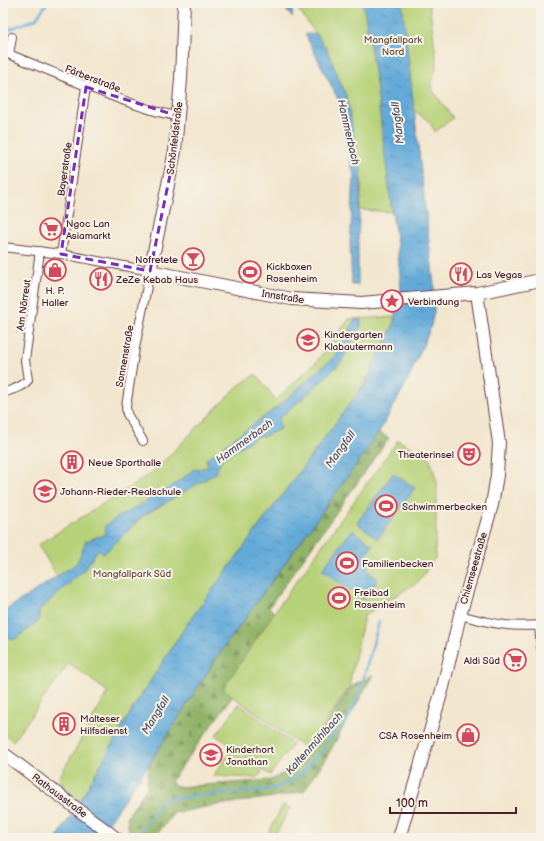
<svg xmlns="http://www.w3.org/2000/svg" width="544" height="841" viewBox="0 0 544 841" font-family="'Balsamiq Sans',sans-serif">
<style>
.forest{fill:url(#forest-firs);stroke:#6d694a}
.park{fill:#b6d177;stroke:#807851}
.water{fill:url(#water-ripples);stroke:#566482}
.lines{fill:none;stroke-linecap:round;stroke-linejoin:round}
.stream{stroke:#63aad9;stroke-width:2.5}
.street-casing{stroke:#633d43;stroke-width:10}
.secondary-casing{stroke:#633d43;stroke-width:14}
.street{stroke:#fff;stroke-width:8}
.secondary{stroke:#fff;stroke-width:12}
.marked{fill:none;stroke:#7b2cbf;stroke-width:3;stroke-dasharray:8 5;stroke-linejoin:round}
.labels{text-anchor:middle;stroke-width:4;stroke-linejoin:round;paint-order:stroke}
.park-label{font-size:10px;fill:#654c3e;stroke:#f7f3e8}
.street-label{font-size:10px;fill:#4a1f2b;stroke:#f7f3e8}
.poi-label{font-size:10px;fill:#4a1f2b;stroke:#f7f3e8;text-anchor:start}
.water-label{font-size:11px;font-style:italic;fill:#535068;stroke:#f7f3e8}
</style>
<defs>
<pattern id="forest-firs" width="22" height="20" patternUnits="userSpaceOnUse"><rect width="22" height="20" fill="#90b368"/><path d="M5 1l3.5 6h-7zM16 11l3.5 6h-7z" fill="#789156"/></pattern>
<pattern id="water-ripples" width="26" height="14" patternUnits="userSpaceOnUse"><rect width="26" height="14" fill="#63aad9"/><path d="M2 4q2-2 4 0t4 0M15 11q2-2 4 0t4 0" fill="none" stroke="#548ab0"/></pattern>
</defs>
<rect width="100%" height="100%" fill="#f7f3e8"/>
<filter id="ink" filterUnits="userSpaceOnUse"><feTurbulence type="fractalNoise" baseFrequency=".025" numOctaves="2"/><feDisplacementMap in="SourceGraphic" scale="8" xChannelSelector="R" yChannelSelector="G"/><feConvolveMatrix kernelMatrix="1 2 1 2 8 2 1 2 1" color-interpolation-filters="sRGB"/></filter>
<filter id="wash" filterUnits="userSpaceOnUse"><feTurbulence type="fractalNoise" baseFrequency=".012" numOctaves="4" result="noise"/><feDisplacementMap in="SourceGraphic" scale="16" xChannelSelector="R" yChannelSelector="G"/><feGaussianBlur stdDeviation="0.9" result="paint"/><feColorMatrix in="noise" values="0 0 0 0 0 0 0 0 0 0 0 0 0 0 0 0 0 1.4 0 .05"/><feComposite in="paint" operator="in"/></filter>
<g filter="url(#wash)">
<rect width="100%" height="100%" fill="#f2e6ce"/>
<path class="forest" d="M 378,432 L 389,438 L 269,607 L 280,619 L 302,701 L 274,726 L 233,696 L 171,781 L 177,787 L 271,780 L 298,765 L 309,752 L 351,686 L 373,675 L 326,758 L 304,791 L 288,795 L 211,806 L 174,813 L 154,838 L 134,838 L 129,835 L 127,817 L 147,788 L 149,764 L 217,657 L 361,458 Z"/>
<path class="park" d="M 294,3 L 429,3 L 437,63 L 431,88 L 453,118 L 435,132 L 430,122 L 377,84 L 392,212 L 360,210 L 362,184 L 327,50 Z
M 395,317 L 393,326 L 365,383 L 187,624 L 133,708 L 80,801 L 67,791 L 59,778 L 108,692 L 69,663 L 13,741 L 3,733 L 3,612 L 58,577 L 38,545 L 153,472 L 238,386 L 256,374 L 276,400 L 317,361 L 349,319 Z
M 398,440 L 430,459 L 437,482 L 435,558 L 419,581 L 364,616 L 349,686 L 308,751 L 223,689 L 273,614 Z
M 239,704 L 293,744 L 270,775 L 216,735 Z
M 232,750 L 262,772 L 257,778 L 213,776 Z
M 283,805 L 290,808 L 274,838 L 266,838 Z"/>
<path class="water" d="M 280,3 L 293,3 L 292,17 Z
M 363,3 L 402,3 L 434,285 L 434,312 L 430,329 L 408,380 L 382,427 L 361,458 L 217,657 L 149,764 L 98,838 L 57,838 L 80,801 L 133,708 L 187,624 L 365,383 L 393,326 L 401,288 L 397,244 L 392,212 L 376,83 Z
M 305,34 L 316,34 L 327,50 L 346,95 L 361,171 L 358,243 L 358,285 L 352,285 L 350,243 L 354,177 L 338,99 Z
M 354,320 L 361,320 L 361,326 L 341,362 L 324,379 L 282,416 L 279,419 L 280,429 L 264,436 L 258,436 L 222,459 L 216,473 L 143,516 L 104,554 L 98,549 L 86,568 L 39,611 L 39,621 L 14,640 L 3,635 L 3,612 L 77,563 L 86,541 L 106,534 L 105,525 L 172,486 L 193,470 L 208,467 L 206,459 L 277,407 L 335,356 L 349,333 Z
M 393,473 L 415,488 L 378,539 L 357,523 Z
M 352,530 L 373,545 L 366,555 L 368,571 L 378,579 L 363,599 L 322,570 Z"/>
<g class="lines">
<path class="stream" d="M 3,30 L 5,31 L 36,19 L 47,3
M 140,832 L 163,799 L 273,789 L 295,779 L 309,766 L 330,739 L 348,719 L 358,698 L 379,622"/>
</g>
</g>
<g filter="url(#ink)">
<g class="lines">
<g class="street-casing">
<path id="street" d="M 3,52 C 44,68 84,86 125,101 C 142,107 160,114 178,116
M 9,54 L 12,37
M 3,247 L 61,254 L 150,271 L 135,348 L 126,407 L 127,414 L 143,441
M 61,254 L 86,87
M 3,393 C 11,390 23,387 28,380 L 25,360 L 40,251
M 460,615 C 489,623 510,628 541,625
M 539,625 L 541,648"/>
</g>
<g class="secondary-casing">
<path id="secondary" d="M 184,3 L 181,79 L 175,151 L 150,271 L 292,299 L 361,303 L 477,293 L 541,280
M 3,753 L 116,838
M 399,838 L 443,687 L 460,615 L 492,505 L 497,475 L 499,443 L 477,293"/>
</g>
<use href="#street" class="street"/>
<use href="#secondary" class="secondary"/>
</g>
</g>
<path class="marked" d="M 86,87 L 178,116 L 175,151 L 150,271 L 61,254 Z"/>
<defs>
<g id="supermarket-ring" transform="scale(1.15)"><circle r="9.5" fill="#f7f3e8" stroke="#d1495b" stroke-width="1.5"/><path d="M-6-5.5h2.5l.6 2H6L4.5 2H-2.5L-4.4-4H-6ZM-1.5 3.2a1.3 1.3 0 1 0 .1 0ZM3 3.2a1.3 1.3 0 1 0 .1 0Z" fill="#d1495b"/></g>
<g id="bar-ring" transform="scale(1.15)"><circle r="9.5" fill="#f7f3e8" stroke="#d1495b" stroke-width="1.5"/><path d="M-6-5H6L.8 .8V4.5H3.5V6h-7V4.5H-.8V.8Z" fill="#d1495b"/></g>
<g id="shop-ring" transform="scale(1.15)"><circle r="9.5" fill="#f7f3e8" stroke="#d1495b" stroke-width="1.5"/><path d="M-5-2.5h2.3a2.7 3.5 0 0 1 5.4 0H5L5.5 6h-11ZM-1.5-2.5h3a1.5 2.3 0 0 0-3 0Z" fill="#d1495b"/></g>
<g id="stadium-ring" transform="scale(1.15)"><circle r="9.5" fill="#f7f3e8" stroke="#d1495b" stroke-width="1.5"/><path d="M0-5a6.5 5 0 1 0 0 10a6.5 5 0 1 0 0-10ZM-3.5-1.8h7v3.6h-7Z" fill="#d1495b"/></g>
<g id="restaurant-ring" transform="scale(1.15)"><circle r="9.5" fill="#f7f3e8" stroke="#d1495b" stroke-width="1.5"/><path d="M-5-6h1v4h1v-4h1v4h1v-4h1v5L-1.5 .5V6h-2V.5L-5-1ZM5-6V6H3V1.5H1.5Q1.5-4 5-6Z" fill="#d1495b"/></g>
<g id="sight-ring" transform="scale(1.15)"><circle r="9.5" fill="#f7f3e8" stroke="#d1495b" stroke-width="1.5"/><path d="M0-6L1.8-2.2L6-1.7L2.9 1.2L3.7 5.4L0 3.3L-3.7 5.4L-2.9 1.2L-6-1.7L-1.8-2.2Z" fill="#d1495b"/></g>
<g id="school-ring" transform="scale(1.15)"><circle r="9.5" fill="#f7f3e8" stroke="#d1495b" stroke-width="1.5"/><path d="M0-5L7-2L0 1L-7-2ZM-4 1L0 2.5L4 1V4Q0 6-4 4Z" fill="#d1495b"/></g>
<g id="theatre-ring" transform="scale(1.15)"><circle r="9.5" fill="#f7f3e8" stroke="#d1495b" stroke-width="1.5"/><path d="M-5-5.5Q0-4 5-5.5V0Q5 5 0 6Q-5 5-5 0ZM-3.3-2.5H-1v1.5H-3.3ZM1-2.5H3.3v1.5H1ZM-2.8 1Q0 5.5 2.8 1Z" fill="#d1495b"/></g>
<g id="building-ring" transform="scale(1.15)"><circle r="9.5" fill="#f7f3e8" stroke="#d1495b" stroke-width="1.5"/><path d="M-4-6H4V6H1V3H-1V6H-4ZM-2.5-4.3h1.7v1.8h-1.7ZM.8-4.3h1.7v1.8H.8ZM-2.5-1h1.7V.8h-1.7ZM.8-1h1.7V.8H.8Z" fill="#d1495b"/></g>
</defs>
<g fill-rule="evenodd">
<use href="#supermarket-ring" x="51" y="229"/>
<use href="#bar-ring" x="193" y="259"/>
<use href="#shop-ring" x="55" y="270"/>
<use href="#stadium-ring" x="250" y="272"/>
<use href="#restaurant-ring" x="461" y="274"/>
<use href="#restaurant-ring" x="101" y="279"/>
<use href="#sight-ring" x="392" y="301"/>
<use href="#school-ring" x="308" y="340"/>
<use href="#theatre-ring" x="469" y="454"/>
<use href="#building-ring" x="72" y="462"/>
<use href="#school-ring" x="45" y="491"/>
<use href="#stadium-ring" x="386" y="506"/>
<use href="#stadium-ring" x="347" y="563"/>
<use href="#stadium-ring" x="339" y="598"/>
<use href="#supermarket-ring" x="515" y="660"/>
<use href="#building-ring" x="64" y="724"/>
<use href="#shop-ring" x="468" y="735"/>
<use href="#school-ring" x="211" y="755"/>
</g>
<g class="labels">
<g class="park-label">
<text x="393" y="43">Mangfallpark<tspan x="393" dy="12">Nord</tspan></text>
<text x="132" y="577">Mangfallpark Süd</text>
</g>
<g class="street-label">
<text transform="translate(93 78) rotate(21)" y="4">Färberstraße</text>
<text transform="translate(174 138) rotate(-83)" y="4">Schönfeldstraße</text>
<text transform="translate(64 169) rotate(-82)" y="4">Bayerstraße</text>
<text transform="translate(283 296) rotate(9)" y="4">Innstraße</text>
<text transform="translate(23 305) rotate(-82)" y="4">Am Nörreut</text>
<text transform="translate(124 356) rotate(-80)" y="4">Sonnenstraße</text>
<text transform="translate(473 568) rotate(-74)" y="4">Chiemseestraße</text>
<text transform="translate(60 795) rotate(37)" y="4">Rathausstraße</text>
</g>
<g class="poi-label">
<text x="66" y="227">Ngoc Lan<tspan x="66" dy="12">Asiamarkt</tspan></text>
<text x="178" y="263" text-anchor="end">Nofretete</text>
<text x="266" y="270">Kickboxen<tspan x="266" dy="12">Rosenheim</tspan></text>
<text x="476" y="278">Las Vegas</text>
<text x="116" y="283">ZeZe Kebab Haus</text>
<text x="55" y="294" text-anchor="middle">H. P.<tspan x="55" dy="12">Haller</tspan></text>
<text x="408" y="305">Verbindung</text>
<text x="324" y="338">Kindergarten<tspan x="324" dy="12">Klabautermann</tspan></text>
<text x="454" y="458" text-anchor="end">Theaterinsel</text>
<text x="88" y="466">Neue Sporthalle</text>
<text x="60" y="495">Johann-Rieder-Realschule</text>
<text x="402" y="510">Schwimmerbecken</text>
<text x="362" y="567">Familienbecken</text>
<text x="354" y="596">Freibad<tspan x="354" dy="12">Rosenheim</tspan></text>
<text x="500" y="664" text-anchor="end">Aldi Süd</text>
<text x="80" y="722">Malteser<tspan x="80" dy="12">Hilfsdienst</tspan></text>
<text x="452" y="739" text-anchor="end">CSA Rosenheim</text>
<text x="226" y="753">Kinderhort<tspan x="226" dy="12">Jonathan</tspan></text>
</g>
<g class="water-label">
<text transform="translate(397 123) rotate(-97)" y="4">Mangfall</text>
<text transform="translate(349 132) rotate(77)" y="4">Hammerbach</text>
<text transform="translate(244 441) rotate(-36)" y="4">Hammerbach</text>
<text transform="translate(340 449) rotate(-54)" y="4">Mangfall</text>
<text transform="translate(155 715) rotate(-58)" y="4">Mangfall</text>
<text transform="translate(314 743) rotate(-48)" y="4">Kaltenmühlbach</text>
</g>
</g>
<rect width="544" height="841" fill="none" stroke="#f7f3e8" stroke-width="16"/>
<path d="M390 807v6h126v-6" fill="none" stroke="#4a1f2b" stroke-width="2"/>
<text x="396" y="807" font-size="12" fill="#4a1f2b" stroke="#f7f3e8" stroke-width="3" paint-order="stroke">100 m</text>
</svg>
